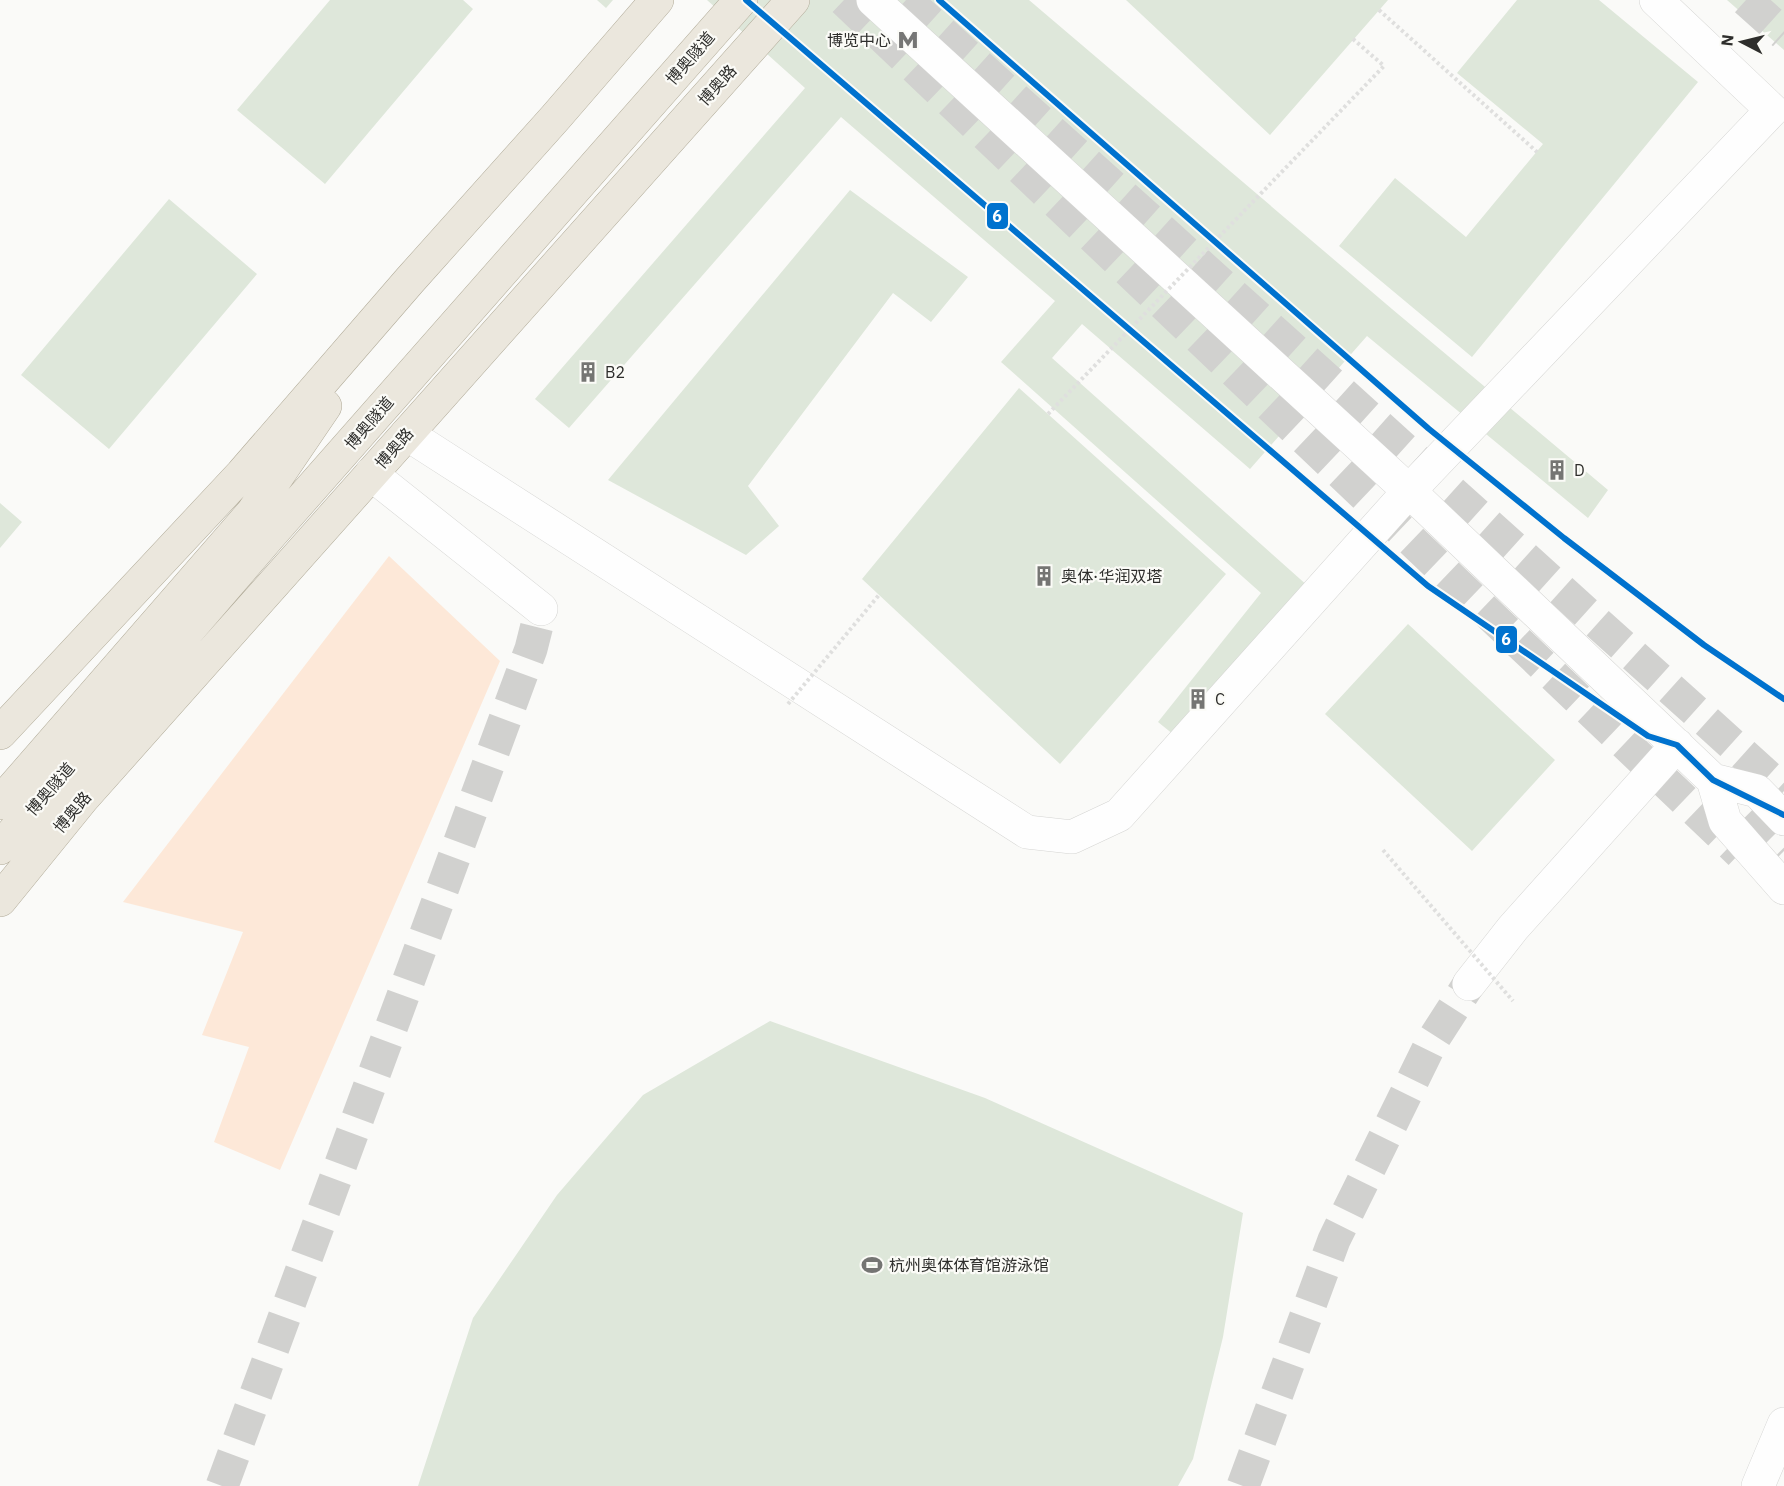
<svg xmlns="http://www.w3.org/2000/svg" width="1784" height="1486" viewBox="0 0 1784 1486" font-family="'IBM Plex Sans','Noto Sans SC',sans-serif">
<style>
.green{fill:#fde8d8}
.building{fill:#dee7da}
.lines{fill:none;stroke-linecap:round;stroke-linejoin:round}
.minor-tunnel{stroke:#d1d1cf;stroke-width:33;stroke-dasharray:33 16;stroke-linecap:butt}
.major-tunnel{stroke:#d1d1cf;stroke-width:33;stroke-dasharray:33 16;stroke-linecap:butt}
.minor-casing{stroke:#d5d5d3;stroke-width:34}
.major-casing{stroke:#b2ac9a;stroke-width:34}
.path{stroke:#dfdfde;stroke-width:4;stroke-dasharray:3 3;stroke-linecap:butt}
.minor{stroke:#fefefe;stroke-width:33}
.major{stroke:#ebe7dd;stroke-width:33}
.path-bridge{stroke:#dfdfde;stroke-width:4;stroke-dasharray:3 3;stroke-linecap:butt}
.metro-1-casing{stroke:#fbfbf7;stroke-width:10}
.metro-1{stroke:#0072ce;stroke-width:6}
.labels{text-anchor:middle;stroke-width:4.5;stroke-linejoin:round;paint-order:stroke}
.poi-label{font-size:16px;fill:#2e2e2c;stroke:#fbfbf7;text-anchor:start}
.street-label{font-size:16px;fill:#2e2e2c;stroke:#fbfbf7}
.line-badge{stroke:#fbfbf7;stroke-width:2}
.badge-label{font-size:16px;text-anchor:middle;font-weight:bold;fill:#fff}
</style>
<rect width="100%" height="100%" fill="#fafaf8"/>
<path class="green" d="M 389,556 L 500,661 L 280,1170 L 214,1142 L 249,1047 L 202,1035 L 243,932 L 123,902 Z"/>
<path class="building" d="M 330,0 L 463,0 L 473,9 L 325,184 L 237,110 Z
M 597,0 L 613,0 L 606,8 Z
M 707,0 L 1029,0 L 1392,309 L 1608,490 L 1588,518 L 1367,336 L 1250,469 L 1082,324 L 1052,358 L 1309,587 L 1184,743 L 1158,722 L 1261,593 L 1001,362 L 1055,301 L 841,117 L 569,428 L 535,399 L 805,88 Z
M 1126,0 L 1388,0 L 1270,135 Z
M 1517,0 L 1599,0 L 1698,82 L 1472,357 L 1339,246 L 1395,178 L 1466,237 L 1543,144 L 1457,73 Z
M 1727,0 L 1784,0 L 1784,50 Z
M 850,190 L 968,277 L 931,322 L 893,293 L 748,486 L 779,526 L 746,555 L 608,480 Z
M 169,199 L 257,274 L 109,449 L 21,375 Z
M 1019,388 L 1226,574 L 1060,764 L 862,579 Z
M 0,503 L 22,522 L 0,548 Z
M 1408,624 L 1555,760 L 1472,851 L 1325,714 Z
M 770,1021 L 985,1098 L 1243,1213 L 1223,1337 L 1193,1459 L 1178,1486 L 418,1486 L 473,1318 L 557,1195 L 643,1095 Z"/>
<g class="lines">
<path class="minor-tunnel" d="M 1746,0 L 1784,34
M 1713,780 L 1784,851
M 222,1486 L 531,649 L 541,609
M 1243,1486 L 1334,1240 L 1431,1043 L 1469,984"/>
<path class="major-tunnel" d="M 844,0 L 1740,853
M 906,0 L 1784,791"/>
<g class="minor-casing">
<path id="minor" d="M 873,0 L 1409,491 L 1713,780 L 1757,791 L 1784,819
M 407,434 L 1027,832 L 1072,837 L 1119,815 L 1409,491 L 1772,110 L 1656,0
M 371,474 L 541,609
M 1713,780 L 1725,821 L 1784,888
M 1469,984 L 1513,928 L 1677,745
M 1758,1486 L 1784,1424"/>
</g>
<g class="major-casing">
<path id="major" d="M 0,733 L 242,474 L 410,280 L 555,118 L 657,0
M 0,803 L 253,512 L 325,406
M 0,848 L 271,534 L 741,0
M 0,900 L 82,799 L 793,0"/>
</g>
<path class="path" d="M 1379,10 L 1537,152"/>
<use href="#minor" class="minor"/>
<use href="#major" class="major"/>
<path class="path-bridge" d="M 1048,414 L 1384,66 L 1353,39
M 788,704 L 879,595
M 1383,850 L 1513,1001"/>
<g class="metro-1-casing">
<path id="metro-1" d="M 746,0 L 1428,586 L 1648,736 L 1677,745 L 1713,780 L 1784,815
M 939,0 L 1429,429 L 1564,538 L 1704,645 L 1784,699"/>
</g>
<use href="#metro-1" class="metro-1"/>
</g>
<defs>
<g id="metro-bare" transform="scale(1.62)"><path d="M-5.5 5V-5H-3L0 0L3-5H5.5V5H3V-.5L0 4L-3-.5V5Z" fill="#757573" stroke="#fbfbf7" stroke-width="2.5" paint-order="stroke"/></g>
<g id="building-bare" transform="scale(1.62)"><path d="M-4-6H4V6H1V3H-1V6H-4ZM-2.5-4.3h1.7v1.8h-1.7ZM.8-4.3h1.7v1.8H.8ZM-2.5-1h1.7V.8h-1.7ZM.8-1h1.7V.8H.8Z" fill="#757573" stroke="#fbfbf7" stroke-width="2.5" paint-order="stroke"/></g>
<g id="stadium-bare" transform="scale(1.62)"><path d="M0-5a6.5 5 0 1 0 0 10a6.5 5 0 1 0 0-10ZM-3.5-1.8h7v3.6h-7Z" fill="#757573" stroke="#fbfbf7" stroke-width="2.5" paint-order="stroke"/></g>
</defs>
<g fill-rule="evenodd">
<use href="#metro-bare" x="908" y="40"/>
<use href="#building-bare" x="588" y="372"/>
<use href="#building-bare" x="1557" y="470"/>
<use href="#building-bare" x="1044" y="576"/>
<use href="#building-bare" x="1198" y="699"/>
<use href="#stadium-bare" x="872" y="1265"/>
</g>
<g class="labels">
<g class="poi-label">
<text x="891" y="46" text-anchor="end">博览中心</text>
<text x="605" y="378">B2</text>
<text x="1574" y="476">D</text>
<text x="1061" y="582">奥体·华润双塔</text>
<text x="1215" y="705">C</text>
<text x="889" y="1271">杭州奥体体育馆游泳馆</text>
</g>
<g class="street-label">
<text transform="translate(690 58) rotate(-49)" y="6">博奥隧道</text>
<text transform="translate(717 85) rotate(-48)" y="6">博奥路</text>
<text transform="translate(369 423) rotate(-49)" y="6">博奥隧道</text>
<text transform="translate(394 448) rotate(-49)" y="6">博奥路</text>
<text transform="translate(50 789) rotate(-49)" y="6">博奥隧道</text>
<text transform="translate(72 812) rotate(-50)" y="6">博奥路</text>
</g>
</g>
<g class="line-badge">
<rect x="986" y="202" width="23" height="28" rx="6" fill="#0072ce"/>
<rect x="1495" y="625" width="23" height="29" rx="6" fill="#0072ce"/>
</g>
<g class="badge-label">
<text x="997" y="222">6</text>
<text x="1506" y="645">6</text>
</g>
<g transform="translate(1742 42) rotate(277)" stroke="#fbfbf7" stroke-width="4.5" paint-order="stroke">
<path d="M0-4.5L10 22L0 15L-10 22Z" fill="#2e2e2c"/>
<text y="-9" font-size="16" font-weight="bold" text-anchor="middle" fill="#2e2e2c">N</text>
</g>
</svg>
